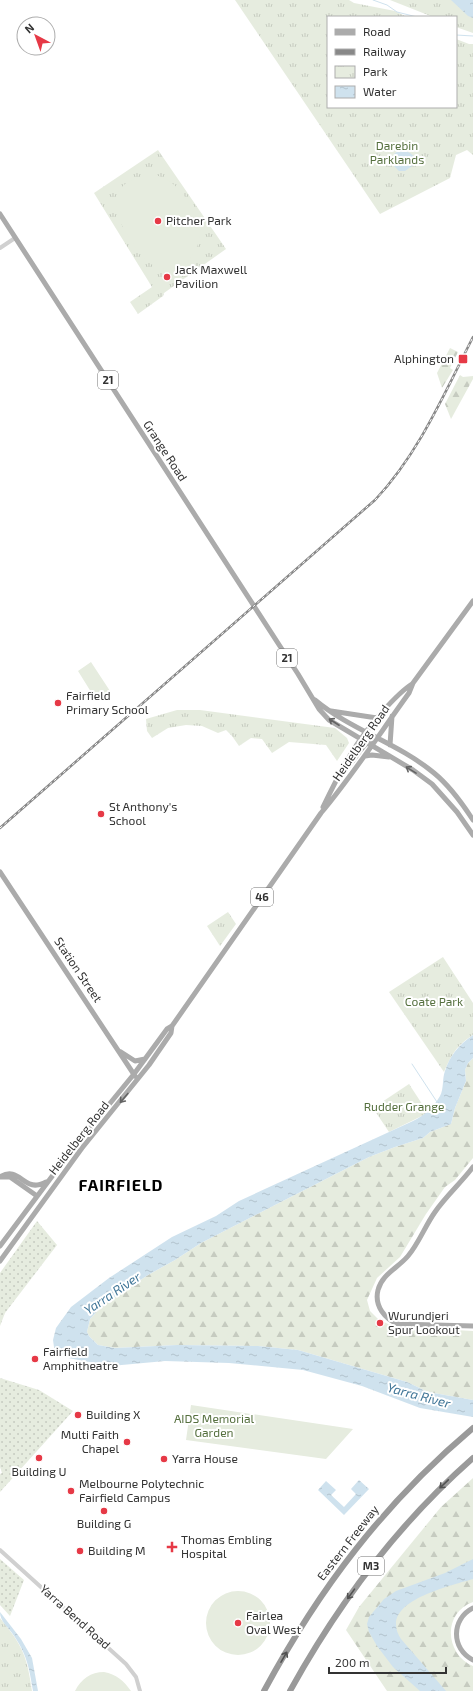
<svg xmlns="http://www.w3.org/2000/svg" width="473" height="1691" viewBox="0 0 473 1691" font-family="'Exo 2',sans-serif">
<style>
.grass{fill:url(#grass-dots)}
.forest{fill:url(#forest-firs)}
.park{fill:url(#park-tufts)}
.garden{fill:#e6ecdf}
.water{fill:url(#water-ripples)}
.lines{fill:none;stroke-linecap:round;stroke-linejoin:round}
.stream{stroke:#cfe2ee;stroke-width:1}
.minor{stroke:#d0d0d0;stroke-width:4}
.major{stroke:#ababab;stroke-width:5}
.highway{stroke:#9a9a9a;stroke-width:6}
.rail-casing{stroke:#888;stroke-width:2.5}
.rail{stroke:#fff;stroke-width:1;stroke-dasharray:3;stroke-linecap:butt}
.oneway{stroke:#636363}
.oneway2{stroke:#525252}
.poi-dot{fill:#e63946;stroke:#fff;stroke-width:1.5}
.labels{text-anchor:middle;stroke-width:4;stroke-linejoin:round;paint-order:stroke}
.shield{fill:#fff;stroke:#707070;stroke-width:1}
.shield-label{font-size:11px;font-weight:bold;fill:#333}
.park-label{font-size:12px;fill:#56703f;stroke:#fff}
.poi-label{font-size:12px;fill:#333;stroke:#fff;text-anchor:start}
.street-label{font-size:12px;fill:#333;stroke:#fff}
.water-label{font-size:13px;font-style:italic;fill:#3f7597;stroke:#fff}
.district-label{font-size:16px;font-weight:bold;letter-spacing:1px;fill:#000;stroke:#fff}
</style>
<defs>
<pattern id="grass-dots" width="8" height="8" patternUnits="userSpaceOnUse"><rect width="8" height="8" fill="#e6ecdf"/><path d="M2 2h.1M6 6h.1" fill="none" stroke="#c6cbc0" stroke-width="1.8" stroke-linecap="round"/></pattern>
<pattern id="forest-firs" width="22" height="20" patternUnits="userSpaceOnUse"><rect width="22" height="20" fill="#e6ecdf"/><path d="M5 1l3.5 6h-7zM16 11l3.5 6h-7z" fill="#c6cbc0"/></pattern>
<pattern id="park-tufts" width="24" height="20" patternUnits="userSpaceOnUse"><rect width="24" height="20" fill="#e6ecdf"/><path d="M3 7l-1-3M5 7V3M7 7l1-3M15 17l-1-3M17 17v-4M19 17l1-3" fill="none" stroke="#c6cbc0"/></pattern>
<pattern id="water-ripples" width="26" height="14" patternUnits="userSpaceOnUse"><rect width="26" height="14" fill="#cfe2ee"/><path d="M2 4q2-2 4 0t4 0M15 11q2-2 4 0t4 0" fill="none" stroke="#b2c2cd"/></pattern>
</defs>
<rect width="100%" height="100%" fill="#fff"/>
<path class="grass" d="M 37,1221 L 57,1245 L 5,1313 L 0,1326 L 0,1273 Z
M 0,1378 L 39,1390 L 73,1411 L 0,1492 L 0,1474 L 2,1473 L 0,1467 Z
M 0,1559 L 24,1580 L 10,1616 L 0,1605 Z"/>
<path class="forest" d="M 450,348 L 458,352 L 450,368 L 453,370 L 442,388 L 437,373 Z
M 460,375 L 463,377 L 473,376 L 473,379 L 451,419 L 445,404 Z
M 473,1058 L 473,1158 L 455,1180 L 445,1187 L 426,1214 L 400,1257 L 377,1278 L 367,1300 L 370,1311 L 378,1319 L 400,1330 L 455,1330 L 473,1331 L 473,1400 L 428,1392 L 407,1382 L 298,1350 L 258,1346 L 177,1345 L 115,1348 L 98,1345 L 89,1336 L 87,1332 L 90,1319 L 103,1305 L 148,1275 L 175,1260 L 201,1243 L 369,1157 L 395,1147 L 423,1138 L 430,1132 L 451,1124 L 455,1108 L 466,1081 L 465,1070 L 468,1063 Z
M 473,1478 L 473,1602 C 442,1613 445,1654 473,1666 L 473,1691 L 387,1691 L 346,1630 L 359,1607 L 441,1507 Z"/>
<path class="park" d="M 235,0 L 349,0 L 354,3 L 395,11 L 407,17 L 328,17 L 328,107 L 456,107 L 456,39 L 469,44 L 473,44 L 473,155 L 467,150 L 456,155 L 450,178 L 380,214 Z
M 390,0 L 473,0 L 473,33 L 456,27 L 456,17 L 433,17 Z
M 158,150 L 226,249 L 164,293 L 163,296 L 138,314 L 130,302 L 152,287 L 94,193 Z
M 177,710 L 200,710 L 335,728 L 347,738 L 349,743 L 337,761 L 326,745 L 289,742 L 272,753 L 262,739 L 251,738 L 239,746 L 232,736 L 226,730 L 218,733 L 202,726 L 186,725 L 168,728 L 152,738 L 147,731 L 146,719 Z
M 228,912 L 236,924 L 220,946 L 207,926 Z
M 443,957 L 473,1003 L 473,1035 C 456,1046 452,1054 444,1072 L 389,992 Z
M 409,1084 L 428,1113 L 389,1132 L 373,1108 Z
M 0,1618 C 23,1646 27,1656 32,1691 L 0,1691 Z"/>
<path class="garden" d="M 151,174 C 174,178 188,197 196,218 C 197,221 199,226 200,229 C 201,244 193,255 185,266 C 174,268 164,270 155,266 C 145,262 137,250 132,242 C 120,225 105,197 128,182 C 134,178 144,176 151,174 Z
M 91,662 L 110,691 L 96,700 L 78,671 Z
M 191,1405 L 353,1429 L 326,1459 L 186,1440 Z
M206 1623a32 32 0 1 1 64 0a32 32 0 1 1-64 0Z
M 104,1672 C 116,1674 124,1681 131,1691 L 75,1691 C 81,1679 91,1672 104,1672 Z"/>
<path class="water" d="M 451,0 L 473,0 L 473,18 L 468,16 Z
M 401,149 L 410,153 L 416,158 L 415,164 L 405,171 L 399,171 L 392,164 L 394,154 Z
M 473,1035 L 473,1058 L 468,1063 L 465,1070 L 466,1081 L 455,1108 L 451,1124 L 430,1132 L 423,1138 L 395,1147 L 369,1157 L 201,1243 L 175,1260 L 148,1275 L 103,1305 L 90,1319 L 87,1332 L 89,1336 L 98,1345 L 115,1348 L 177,1345 L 258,1346 L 298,1350 L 407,1382 L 428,1392 L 473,1400 L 473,1417 L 420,1408 L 362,1386 L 303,1370 L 229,1363 L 165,1361 L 111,1366 L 68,1358 L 58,1352 L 54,1347 L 53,1340 L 56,1328 L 71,1307 L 109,1278 L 172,1237 L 216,1216 L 239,1201 L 413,1121 C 425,1115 433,1108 440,1096 C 444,1089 442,1079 445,1071 C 450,1055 459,1045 473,1035 Z
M 359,1480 L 369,1489 L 344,1515 L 318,1490 L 326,1481 L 336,1490 L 331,1495 L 344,1507 L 356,1494 L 351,1489 Z
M 473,1559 L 473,1579 C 453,1585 396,1598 396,1624 C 396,1630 398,1634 401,1639 L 446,1691 L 420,1691 L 393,1667 L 377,1646 L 369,1632 L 367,1624 L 369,1617 L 384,1599 L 396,1591 L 445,1573 Z
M 0,1612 L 21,1639 L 32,1658 L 38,1691 L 33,1691 C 29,1667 27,1654 12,1633 C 7,1626 0,1621 0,1612 Z"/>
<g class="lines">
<path class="stream" d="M 373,0 L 387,5 L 397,12 L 417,17
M 456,35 L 473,36
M 412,1064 L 437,1102"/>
<path class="minor" d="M 0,248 L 15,238
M 0,1550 L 126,1664 L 136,1677 L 140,1691"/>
<path class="major" d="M 0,214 L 298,674 L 319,709 L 329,720 L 413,770 L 432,784 L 457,812 L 473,835
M 315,700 C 351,730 398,743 434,773 C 450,786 462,803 473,820
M 331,711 L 377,718
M 390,745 L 392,716
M 365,756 L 372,755 L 389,757
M 340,774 C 355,764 359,744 376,738
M 323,807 C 341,770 355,742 383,711 C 392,701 401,691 412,684
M 0,872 L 135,1076
M 121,1052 L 135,1061 L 145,1059
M 473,1167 C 461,1183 446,1196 435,1212 C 425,1226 419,1243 408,1256 C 398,1268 382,1274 378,1290 C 374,1306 385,1319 398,1324 L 473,1326
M 0,1177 C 17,1166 23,1187 37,1185 C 40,1185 44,1183 46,1182
M 0,1177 L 10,1177 L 37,1196
M 0,1246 L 71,1151 L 134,1074 L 167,1029 L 172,1026
M 0,1261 L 82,1148 L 149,1065 L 171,1033 L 172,1026 L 321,813 C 353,775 380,733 409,693 L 413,683 L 473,601
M 473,1608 C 451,1619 451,1649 473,1660"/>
<path class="highway" d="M 264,1691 C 319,1589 384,1503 473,1428
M 290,1691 C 338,1604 398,1524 473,1458"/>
<g class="rail-casing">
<path id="rail" d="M 0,828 L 375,500 C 419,453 444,394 473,337"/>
</g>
<use href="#rail" class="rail"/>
</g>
<defs><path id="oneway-shaft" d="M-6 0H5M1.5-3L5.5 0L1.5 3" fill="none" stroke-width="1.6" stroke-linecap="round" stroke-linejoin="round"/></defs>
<g class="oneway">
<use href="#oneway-shaft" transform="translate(334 722) rotate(-147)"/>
<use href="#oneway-shaft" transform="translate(411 770) rotate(-148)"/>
<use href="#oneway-shaft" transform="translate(124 1098) rotate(130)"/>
</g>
<g class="oneway2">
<use href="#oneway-shaft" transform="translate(444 1484) rotate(136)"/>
<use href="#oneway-shaft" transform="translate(351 1594) rotate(126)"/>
<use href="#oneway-shaft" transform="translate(284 1657) rotate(-60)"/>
</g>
<g class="poi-dot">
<circle cx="158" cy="221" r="4"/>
<circle cx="167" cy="277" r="4"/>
<rect x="458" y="354" width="10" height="10" rx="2"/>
<circle cx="58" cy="703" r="4"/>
<circle cx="101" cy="814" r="4"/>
<circle cx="380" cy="1323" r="4"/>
<circle cx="35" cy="1359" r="4"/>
<circle cx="78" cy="1415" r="4"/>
<circle cx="127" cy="1442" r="4"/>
<circle cx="39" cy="1458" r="4"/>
<circle cx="164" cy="1459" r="4"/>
<circle cx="71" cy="1491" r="4"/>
<circle cx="104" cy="1511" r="4"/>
<path d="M170 1541h4v4h4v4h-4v4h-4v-4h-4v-4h4z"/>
<circle cx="80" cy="1551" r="4"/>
<circle cx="238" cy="1623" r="4"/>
</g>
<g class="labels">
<g class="shield">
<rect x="98" y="371" width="20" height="18" rx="3"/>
<rect x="277" y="649" width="20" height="18" rx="3"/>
<rect x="251" y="888" width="22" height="18" rx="3"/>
<rect x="358" y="1557" width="26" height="18" rx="3"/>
</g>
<g class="shield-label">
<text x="108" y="384">21</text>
<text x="287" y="662">21</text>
<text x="262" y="901">46</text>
<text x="371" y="1570">M3</text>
</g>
<g class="park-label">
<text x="397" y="150">Darebin<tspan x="397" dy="14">Parklands</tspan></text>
<text x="434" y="1006">Coate Park</text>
<text x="404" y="1111">Rudder Grange</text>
<text x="214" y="1423">AIDS Memorial<tspan x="214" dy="14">Garden</tspan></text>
</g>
<g class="poi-label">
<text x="166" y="225">Pitcher Park</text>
<text x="175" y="274">Jack Maxwell<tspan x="175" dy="14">Pavilion</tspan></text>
<text x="454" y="363" text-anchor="end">Alphington</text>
<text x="66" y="700">Fairfield<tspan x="66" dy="14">Primary School</tspan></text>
<text x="109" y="811">St Anthony's<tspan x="109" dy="14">School</tspan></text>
<text x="388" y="1320">Wurundjeri<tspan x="388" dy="14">Spur Lookout</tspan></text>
<text x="43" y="1356">Fairfield<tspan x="43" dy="14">Amphitheatre</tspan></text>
<text x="86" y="1419">Building X</text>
<text x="119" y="1439" text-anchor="end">Multi Faith<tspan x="119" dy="14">Chapel</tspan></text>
<text x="172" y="1463">Yarra House</text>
<text x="39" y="1476" text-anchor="middle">Building U</text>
<text x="79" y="1488">Melbourne Polytechnic<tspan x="79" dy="14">Fairfield Campus</tspan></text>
<text x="104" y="1528" text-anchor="middle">Building G</text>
<text x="181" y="1544">Thomas Embling<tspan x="181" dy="14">Hospital</tspan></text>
<text x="88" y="1555">Building M</text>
<text x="246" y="1620">Fairlea<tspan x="246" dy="14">Oval West</tspan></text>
</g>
<g class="street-label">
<text transform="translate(165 451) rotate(57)" y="4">Grange Road</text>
<text transform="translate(361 743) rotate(-55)" y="4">Heidelberg Road</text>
<text transform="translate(78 970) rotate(56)" y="4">Station Street</text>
<text transform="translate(79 1138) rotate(-52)" y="4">Heidelberg Road</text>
<text transform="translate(348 1543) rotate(-52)" y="4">Eastern Freeway</text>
<text transform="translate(75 1617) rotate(42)" y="4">Yarra Bend Road</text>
</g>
<g class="water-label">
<text transform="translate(112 1293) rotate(-34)" y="5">Yarra River</text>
<text transform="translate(419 1395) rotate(15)" y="5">Yarra River</text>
</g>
<g class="district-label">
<text x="121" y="1191">FAIRFIELD</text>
</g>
</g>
<rect x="327" y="16" width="130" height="92" fill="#ffffff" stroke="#adadad"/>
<rect x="335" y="29" width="20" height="6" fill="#ababab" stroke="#adadad"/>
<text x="363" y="36" font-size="12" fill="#333333">Road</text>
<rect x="335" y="49" width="20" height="6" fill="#888888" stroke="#adadad"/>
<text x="363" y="56" font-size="12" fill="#333333">Railway</text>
<rect x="335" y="66" width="20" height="12" fill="url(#park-tufts)" stroke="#adadad"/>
<text x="363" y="76" font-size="12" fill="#333333">Park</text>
<rect x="335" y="86" width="20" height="12" fill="url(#water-ripples)" stroke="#adadad"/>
<text x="363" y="96" font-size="12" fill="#333333">Water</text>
<g transform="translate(36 36) rotate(319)"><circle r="19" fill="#ffffff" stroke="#adadad"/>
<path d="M0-3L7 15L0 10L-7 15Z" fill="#e63946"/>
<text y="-6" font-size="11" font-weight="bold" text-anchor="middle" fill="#333333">N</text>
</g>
<path d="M329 1667v6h117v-6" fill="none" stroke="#333333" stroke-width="2"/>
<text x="335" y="1667" font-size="12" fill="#333333" stroke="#ffffff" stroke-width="3" paint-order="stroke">200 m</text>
</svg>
